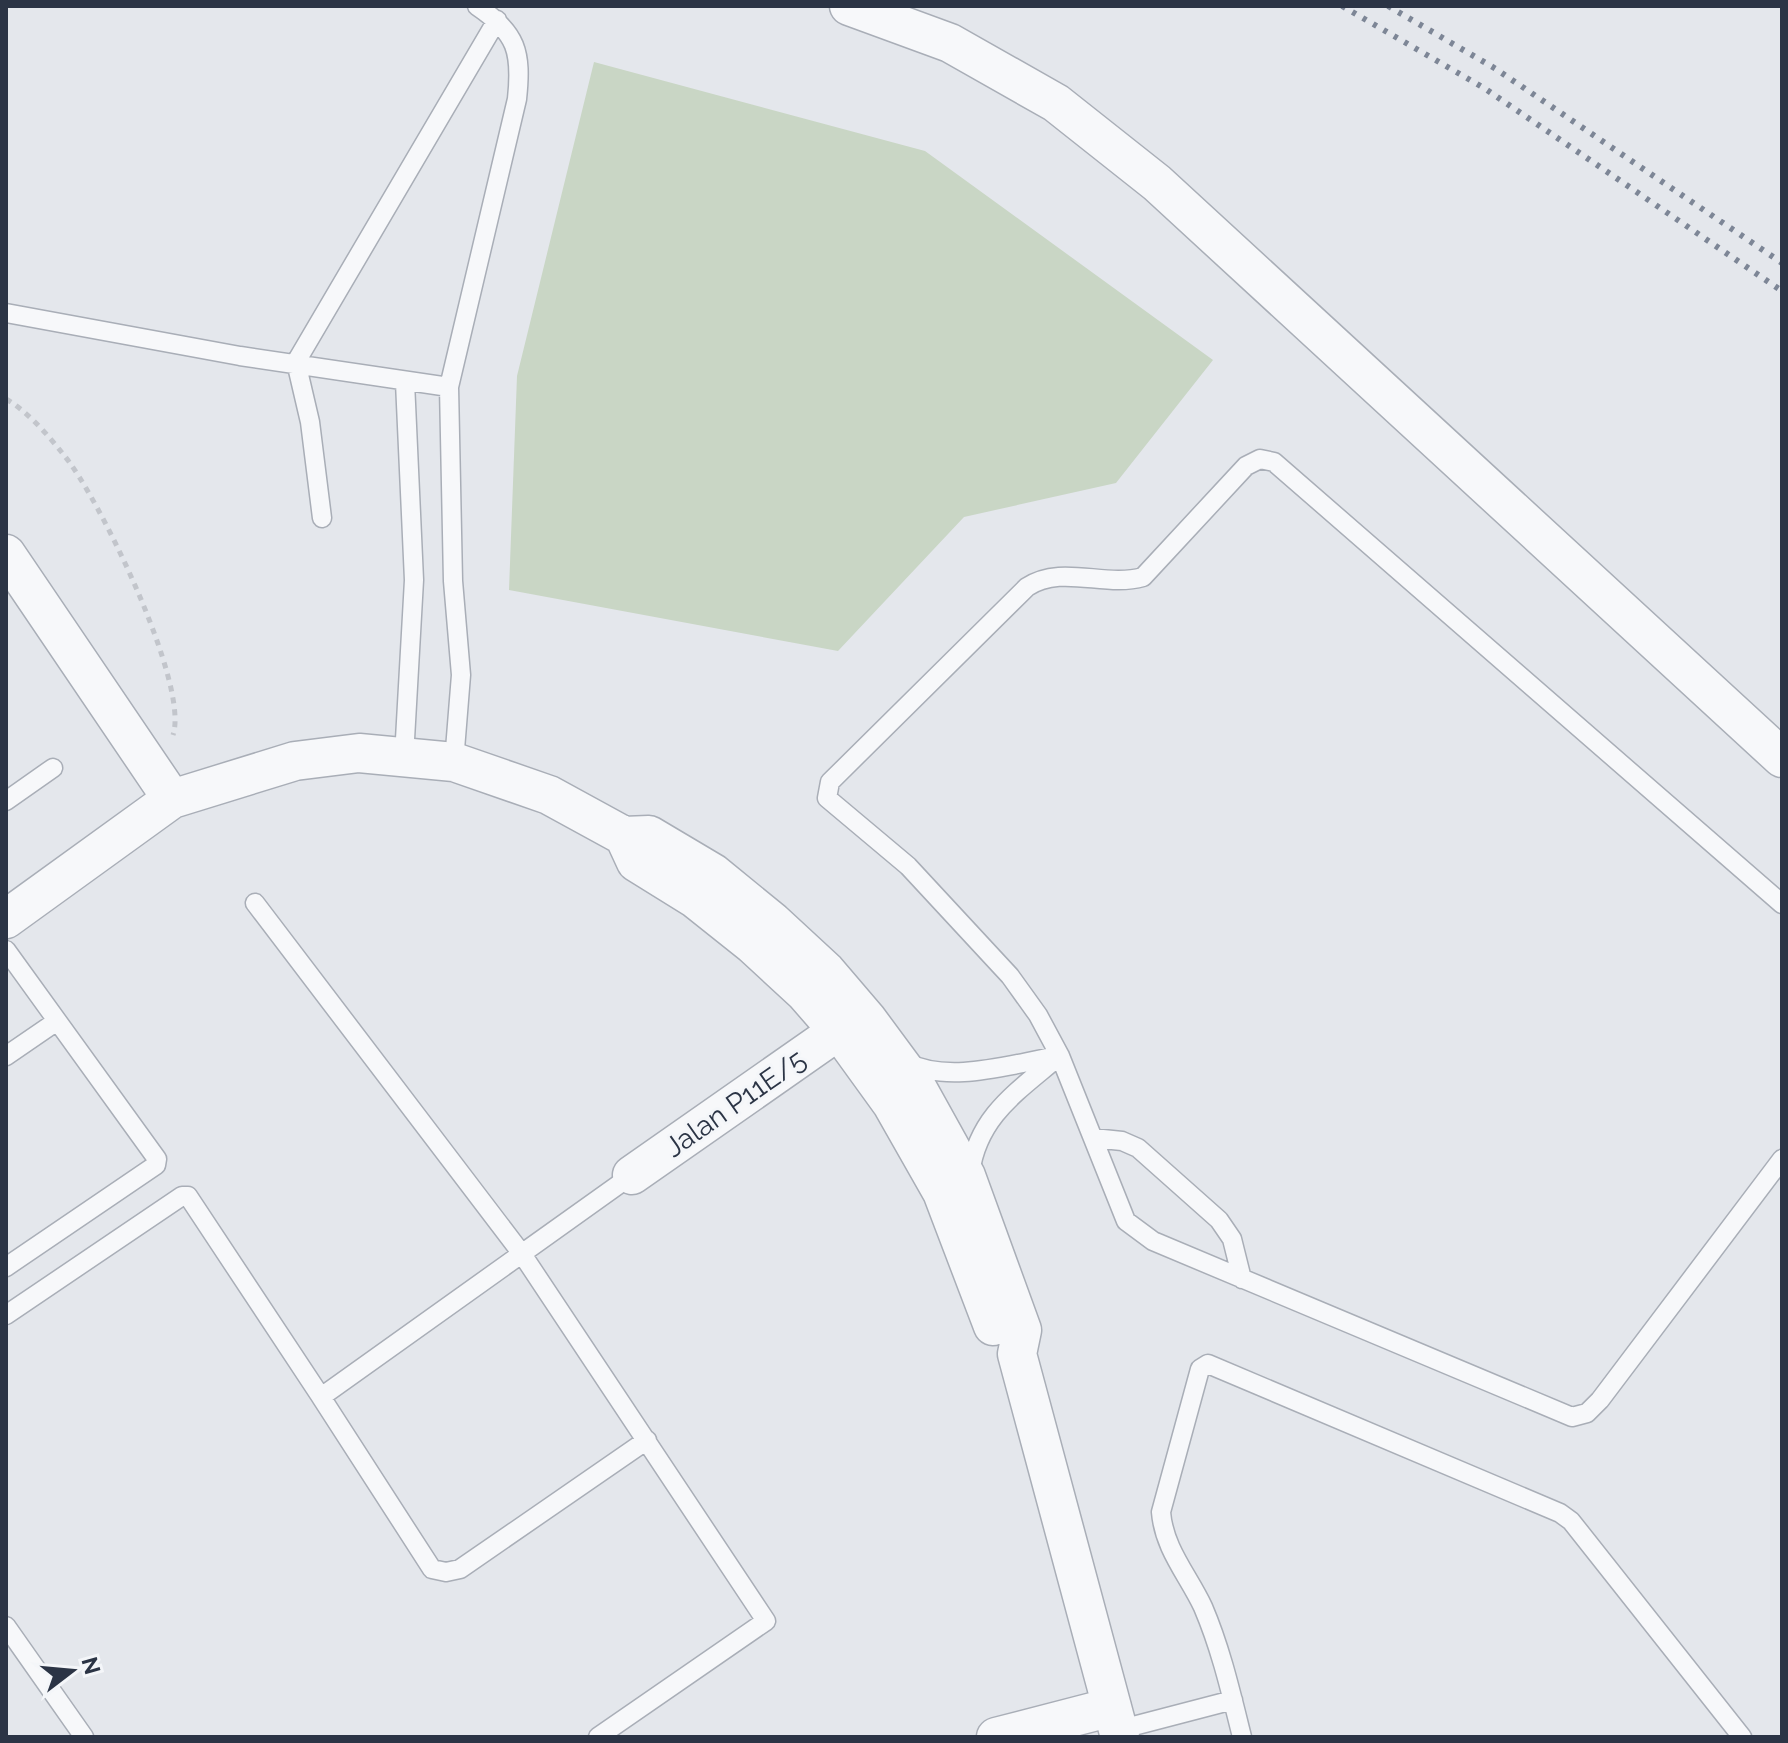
<svg xmlns="http://www.w3.org/2000/svg" width="1788" height="1743" viewBox="0 0 1788 1743" font-family="Raleway,sans-serif">
<style>
.green{fill:#c9d6c5}
.lines{fill:none;stroke-linecap:round;stroke-linejoin:round}
.service-casing{stroke:#a9aeb7;stroke-width:21}
.minor-casing{stroke:#a9aeb7;stroke-width:41}
.path{stroke:#c2c5cb;stroke-width:5;stroke-dasharray:6 6;stroke-linecap:butt}
.service{stroke:#f7f8fa;stroke-width:18}
.minor{stroke:#f7f8fa;stroke-width:38}
.rail{stroke:#7d8696;stroke-width:6;stroke-dasharray:4 8;stroke-linecap:butt}
.labels{text-anchor:middle;stroke-width:6;stroke-linejoin:round;paint-order:stroke}
.street-label{font-size:28px;fill:#2b3445;stroke:#f4f6f9}
</style>
<rect width="100%" height="100%" fill="#e4e7ec"/>
<path class="green" d="M 594,62 L 925,151 L 1213,360 L 1116,483 L 964,517 L 838,651 L 509,590 L 517,376 Z"/>
<g class="lines">
<g class="service-casing">
<path id="service" d="M 6,313 L 240,356 L 449,387
M 322,518 L 310,422 L 296,362 L 497,20
M 404,757 L 414,580 L 405,382
M 454,762 L 461,675 L 453,581 L 449,387 L 517,99 C 522,52 517,33 477,6
M 6,801 L 53,768
M 255,903 L 522,1254 L 766,1621 L 598,1737
M 1782,904 L 1274,462 L 1260,459 L 1246,466 L 1143,577 C 1105,588 1062,564 1027,587 L 830,782 L 827,798 L 908,866 L 1010,976 L 1038,1015 L 1060,1056 L 1126,1221 L 1153,1241 L 1572,1417 L 1587,1413 L 1600,1400 L 1782,1159
M 6,950 L 157,1159 L 156,1165 L 6,1267
M 6,1056 L 57,1021
M 906,1062 C 950,1085 1013,1063 1060,1056
M 1093,1138 L 1122,1141 L 1138,1148 L 1219,1220 L 1232,1239 L 1242,1279
M 970,1173 C 978,1116 1017,1092 1058,1057
M 6,1315 L 182,1196 L 188,1196 L 321,1397 L 632,1175
M 321,1397 L 432,1569 L 446,1572 L 460,1569 L 647,1440
M 6,1626 L 84,1737
M 1118,1730 L 1233,1700
M 1242,1737 C 1231,1693 1221,1649 1203,1607 C 1188,1575 1164,1549 1161,1512 L 1200,1369 L 1208,1364 L 1560,1513 L 1571,1521 L 1742,1737"/>
</g>
<g class="minor-casing">
<path id="minor" d="M 849,6 L 950,43 L 1056,103 L 1157,183 L 1782,758
M 6,554 L 172,799
M 624,836 L 636,862 L 694,898 L 753,945 L 805,993 L 845,1039 L 892,1104 L 942,1192 L 993,1326
M 6,919 L 172,799 L 295,761 L 359,753 L 454,762 L 549,795 L 624,836 L 649,835 L 713,873 L 773,922 L 826,971 L 867,1019 L 915,1084 L 966,1176 L 1022,1330 L 1017,1354 L 1120,1737
M 632,1175 L 838,1031
M 996,1737 L 1112,1707"/>
</g>
<path class="path" d="M 6,399 C 27,411 48,435 63,454 C 98,495 190,685 173,735"/>
<use href="#service" class="service"/>
<use href="#minor" class="minor"/>
<path class="rail" d="M 1342,6 L 1484,88 L 1782,291
M 1388,6 L 1496,69 L 1782,263"/>
</g>
<g class="labels">
<g class="street-label">
<text transform="translate(735 1103) rotate(-35)" y="10">Jalan P11E/5</text>
</g>
</g>
<rect width="1788" height="1743" fill="none" stroke="#2b3445" stroke-width="16"/>
<g transform="translate(72 1671) rotate(74)" stroke="#f4f6f9" stroke-width="6" paint-order="stroke">
<path d="M0-6L14 30L0 20L-14 30Z" fill="#2b3445"/>
<text y="-12" font-size="22" font-weight="bold" text-anchor="middle" fill="#2b3445">N</text>
</g>
</svg>
